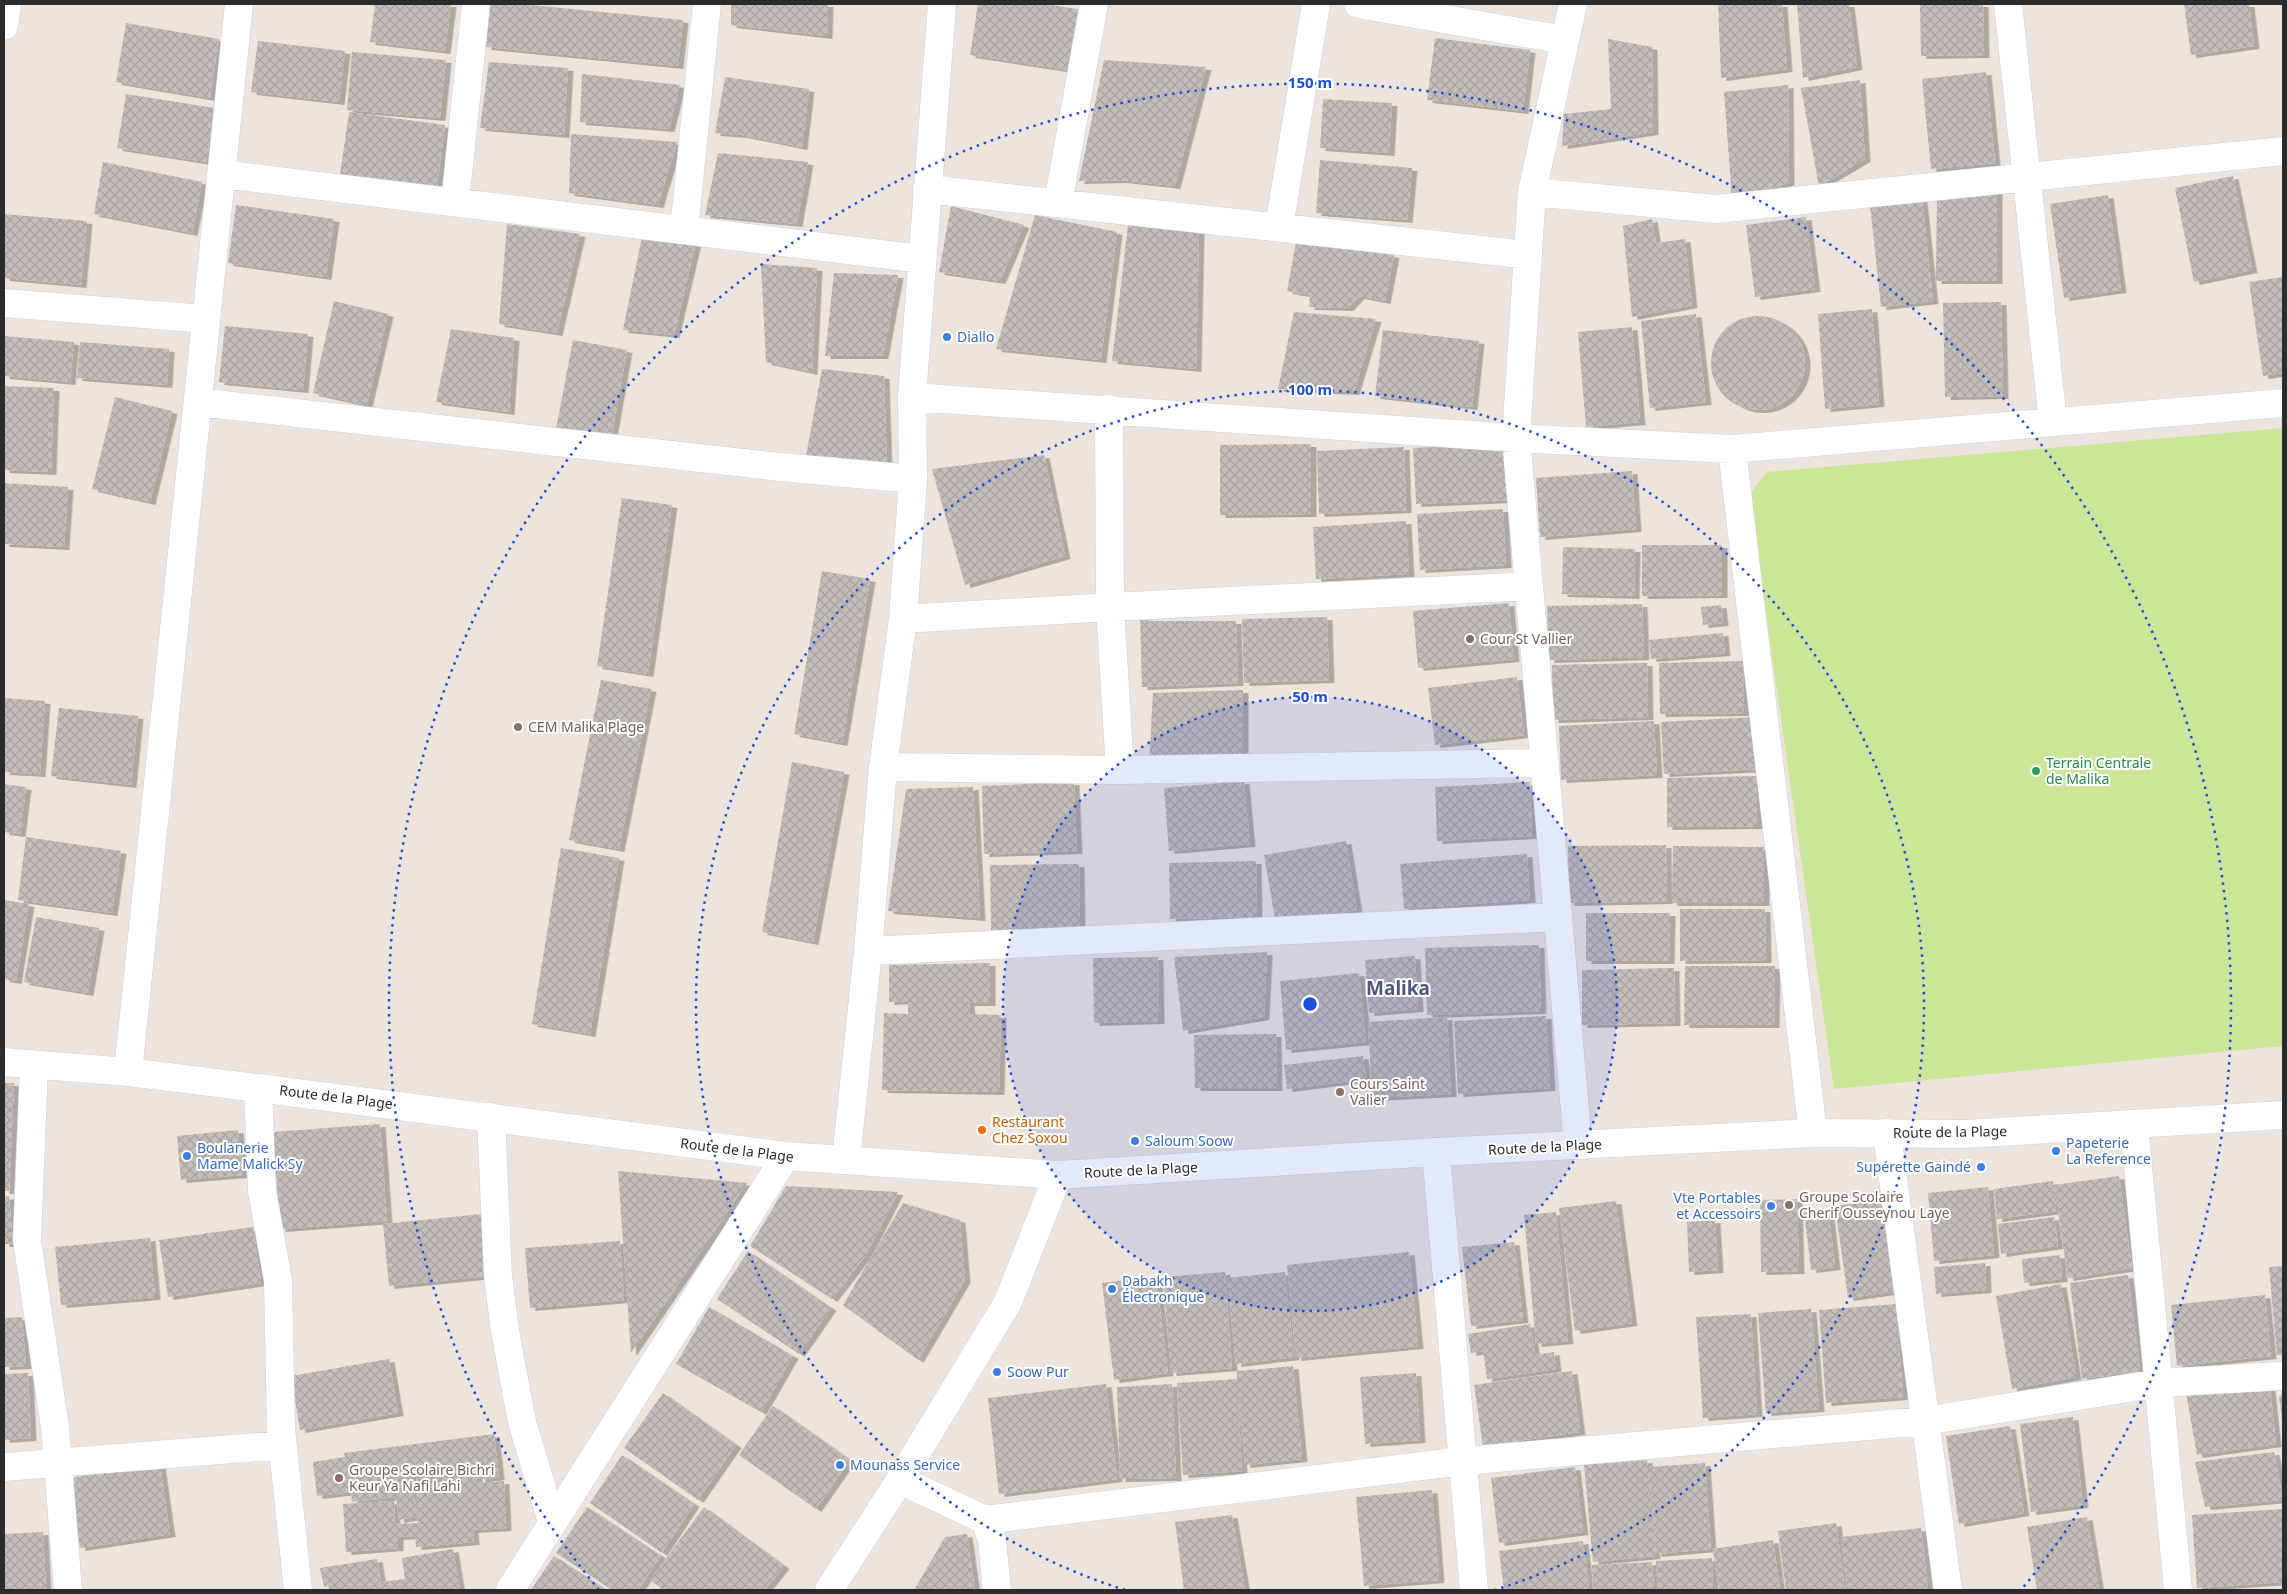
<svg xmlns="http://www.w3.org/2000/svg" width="2287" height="1594" viewBox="0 0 2287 1594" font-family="'Noto Sans',sans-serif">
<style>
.pitch{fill:#cce699}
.building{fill:url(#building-cross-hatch);filter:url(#shadow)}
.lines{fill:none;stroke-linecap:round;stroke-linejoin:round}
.minor-casing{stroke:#ccd0db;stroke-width:29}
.secondary-casing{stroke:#ccd0db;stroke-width:29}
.minor{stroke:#fff;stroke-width:28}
.secondary{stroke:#fff;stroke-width:28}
.ring{fill:none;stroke:#1d4ed8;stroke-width:2.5;stroke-dasharray:2.5 5}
.shop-dot{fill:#3f7fe0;stroke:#fff;stroke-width:2}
.education-dot{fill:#8d6e63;stroke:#fff;stroke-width:2}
.leisure-dot{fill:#2e9e5b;stroke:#fff;stroke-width:2}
.food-dot{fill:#e8710a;stroke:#fff;stroke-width:2}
.labels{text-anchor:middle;stroke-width:4;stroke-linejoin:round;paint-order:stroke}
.shop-label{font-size:14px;fill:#366cbe;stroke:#fff;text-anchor:start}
.education-label{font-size:14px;fill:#785e54;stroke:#fff;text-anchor:start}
.leisure-label{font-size:14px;fill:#27864d;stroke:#fff;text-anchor:start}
.street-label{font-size:14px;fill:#2b2b2b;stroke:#fff}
.food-label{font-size:14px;fill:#c56008;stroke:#fff;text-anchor:start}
.district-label{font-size:19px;font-weight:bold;fill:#4d5979;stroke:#fff}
.centre{fill:#1d4ed8;stroke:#fff;stroke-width:2.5}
.ring-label{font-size:15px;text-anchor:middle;font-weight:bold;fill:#1d4ed8;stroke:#fff;stroke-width:4;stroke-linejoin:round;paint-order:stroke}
</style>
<defs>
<pattern id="building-cross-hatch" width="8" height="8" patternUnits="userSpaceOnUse" patternTransform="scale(1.25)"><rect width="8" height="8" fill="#c4beba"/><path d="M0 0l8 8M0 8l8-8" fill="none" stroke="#a9a3a0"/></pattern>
<filter id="shadow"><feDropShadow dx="5.5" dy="3" stdDeviation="0" flood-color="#0004"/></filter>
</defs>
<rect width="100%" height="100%" fill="#ece4dd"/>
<path class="pitch" d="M 2283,428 L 2283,1046 L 1834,1089 L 1749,495 L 1767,472 Z"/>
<path class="building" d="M 375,4 L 451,4 L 445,51 L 370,42 Z
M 490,4 L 521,4 L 683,20 L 678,66 L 486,47 Z
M 731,4 L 828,4 L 827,36 L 731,25 Z
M 978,4 L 1044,4 L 1078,9 L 1068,70 L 970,55 Z
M 1718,4 L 1782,4 L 1787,69 L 1721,78 Z
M 1797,4 L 1849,4 L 1857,67 L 1803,78 Z
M 1920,4 L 1983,4 L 1984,55 L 1921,56 Z
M 2184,4 L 2249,4 L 2254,46 L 2191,55 Z
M 126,23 L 219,39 L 210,98 L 116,82 Z
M 1435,38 L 1530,50 L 1523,111 L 1427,100 Z
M 1608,39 L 1652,47 L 1653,132 L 1562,146 L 1564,114 L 1611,109 Z
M 258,41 L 345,51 L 339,102 L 251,92 Z
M 352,52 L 446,60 L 440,118 L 347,110 Z
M 1104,60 L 1206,67 L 1175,186 L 1121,180 L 1079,181 Z
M 489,62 L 568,68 L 564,135 L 480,128 Z
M 1986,72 L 1995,163 L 1931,169 L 1922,79 Z
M 582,74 L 680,85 L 669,129 L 580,122 Z
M 725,77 L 809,89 L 802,147 L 742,135 L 715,133 Z
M 1860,80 L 1865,159 L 1819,186 L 1801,88 Z
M 1788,85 L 1789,182 L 1755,195 L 1732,200 L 1724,92 Z
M 126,94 L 215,108 L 206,162 L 117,148 Z
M 1323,99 L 1392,103 L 1389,153 L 1320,148 Z
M 349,112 L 445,125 L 437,188 L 340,175 Z
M 571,134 L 677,142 L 658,205 L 569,193 Z
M 718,153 L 808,162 L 797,224 L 705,215 Z
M 1320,160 L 1412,168 L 1407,220 L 1316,213 Z
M 103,162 L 202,182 L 192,233 L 94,214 Z
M 2233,176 L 2252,270 L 2194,282 L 2175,188 Z
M 1937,188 L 1997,188 L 1997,281 L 1936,281 Z
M 2108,195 L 2121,290 L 2064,298 L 2050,204 Z
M 1922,199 L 1933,301 L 1881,307 L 1870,204 Z
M 236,205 L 334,219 L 326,277 L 228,263 Z
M 951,206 L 1024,225 L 1000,281 L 939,272 Z
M 4,214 L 87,221 L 81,285 L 4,278 Z
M 1035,215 L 1117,232 L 1101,360 L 996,349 Z
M 1806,217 L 1815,289 L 1755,297 L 1746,225 Z
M 1652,219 L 1656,243 L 1685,239 L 1692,305 L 1632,317 L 1623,226 Z
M 507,224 L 580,234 L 557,333 L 499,324 Z
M 1128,225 L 1199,231 L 1196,369 L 1112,361 Z
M 643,232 L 697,238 L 674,335 L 623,330 Z
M 1297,237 L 1394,255 L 1385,301 L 1359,296 L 1348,308 L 1309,307 L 1310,295 L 1287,291 Z
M 761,264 L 817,268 L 812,372 L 766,362 Z
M 834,273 L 898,275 L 883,356 L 825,356 Z
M 2283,277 L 2283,373 L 2263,376 L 2249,282 Z
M 334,301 L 388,314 L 367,405 L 313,393 Z
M 2001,302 L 2003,396 L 1945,397 L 1943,303 Z
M 1872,309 L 1879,404 L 1825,409 L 1818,314 Z
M 1294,312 L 1376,319 L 1354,392 L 1278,389 Z
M 1696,314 L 1706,402 L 1650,408 L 1641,321 Z
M1711 363a47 47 0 1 1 94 0a47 47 0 1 1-94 0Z
M 225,326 L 308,334 L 303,390 L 219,382 Z
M 1632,327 L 1640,422 L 1586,427 L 1578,332 Z
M 451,329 L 514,338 L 509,412 L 436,402 Z
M 1383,330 L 1479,341 L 1472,407 L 1375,396 Z
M 4,336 L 74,342 L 70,382 L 4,376 Z
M 573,340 L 627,350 L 611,440 L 556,429 Z
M 80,342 L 169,349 L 167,385 L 77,378 Z
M 822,369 L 884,376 L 887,470 L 804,467 Z
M 4,386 L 54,388 L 51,472 L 4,470 Z
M 115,397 L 172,411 L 150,502 L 92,489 Z
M 1504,443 L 1507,500 L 1416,504 L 1413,448 Z
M 1311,444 L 1311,514 L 1220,515 L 1220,445 Z
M 1404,447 L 1406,510 L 1319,514 L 1317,451 Z
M 1044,455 L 1065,556 L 965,585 L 932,469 Z
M 1632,471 L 1636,529 L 1540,537 L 1536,478 Z
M 4,483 L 68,487 L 64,547 L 4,544 Z
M 622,498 L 672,505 L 648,674 L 597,666 Z
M 1503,509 L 1506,565 L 1420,570 L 1417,514 Z
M 1406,521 L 1409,574 L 1316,579 L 1313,527 Z
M 1642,545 L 1722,545 L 1722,595 L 1642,596 Z
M 1563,547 L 1635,549 L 1634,596 L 1562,594 Z
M 822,571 L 870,579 L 842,743 L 794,734 Z
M 1509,603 L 1514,659 L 1418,668 L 1413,611 Z
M 1642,604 L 1644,657 L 1549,660 L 1547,606 Z
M 1721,605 L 1723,623 L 1703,625 L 1701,607 Z
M 1140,616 L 1150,621 L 1236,621 L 1238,683 L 1142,687 Z
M 1327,617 L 1329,680 L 1244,683 L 1242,619 Z
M 1723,633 L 1725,653 L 1651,659 L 1649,640 Z
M 1743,661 L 1744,713 L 1660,714 L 1659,663 Z
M 1647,663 L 1648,717 L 1553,720 L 1552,665 Z
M 1517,677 L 1524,735 L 1435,745 L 1428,688 Z
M 601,680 L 651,689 L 619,849 L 569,840 Z
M 1243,690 L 1243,754 L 1149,764 L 1153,693 Z
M 4,698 L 45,701 L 40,774 L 4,772 Z
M 59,708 L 138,716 L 131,785 L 51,776 Z
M 1756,717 L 1759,769 L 1664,774 L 1661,722 Z
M 1654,721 L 1657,775 L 1561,780 L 1559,726 Z
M 792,762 L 844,772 L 813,942 L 762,932 Z
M 1757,776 L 1757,826 L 1667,827 L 1667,778 Z
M 1244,781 L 1250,844 L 1169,851 L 1164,788 Z
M 1074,782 L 1077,851 L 984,854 L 982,786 Z
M 1530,782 L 1532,836 L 1437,841 L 1435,787 Z
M 4,784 L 26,787 L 20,834 L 4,832 Z
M 973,787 L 980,918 L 888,911 L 906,789 Z
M 26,837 L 121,851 L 112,913 L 18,900 Z
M 1346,841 L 1357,910 L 1276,924 L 1264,855 Z
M 1666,845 L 1667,901 L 1569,903 L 1568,846 Z
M 1673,846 L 1764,847 L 1764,903 L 1672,903 Z
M 561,848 L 619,858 L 590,1034 L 532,1024 Z
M 1527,854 L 1530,900 L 1404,909 L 1400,864 Z
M 1256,861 L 1257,917 L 1170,919 L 1169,863 Z
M 1079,864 L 1080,928 L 991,930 L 990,865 Z
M 4,900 L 29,904 L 16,981 L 4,979 Z
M 1680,909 L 1765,909 L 1766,960 L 1680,961 Z
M 1586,913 L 1670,913 L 1669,961 L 1586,961 Z
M 36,917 L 99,928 L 88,993 L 24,982 Z
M 1539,945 L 1541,1011 L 1427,1015 L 1425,948 Z
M 1267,952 L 1264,1017 L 1183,1031 L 1174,957 Z
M 1415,956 L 1418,1009 L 1369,1013 L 1365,960 Z
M 1158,957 L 1159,1021 L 1094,1023 L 1093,958 Z
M 990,963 L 990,1003 L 969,1003 L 970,1014 L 1001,1015 L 999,1092 L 882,1090 L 884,1013 L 908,1014 L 908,1001 L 889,1002 L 889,965 Z
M 1685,966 L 1775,966 L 1774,1025 L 1684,1025 Z
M 1674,968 L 1675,1023 L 1582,1025 L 1582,970 Z
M 1359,973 L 1366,1042 L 1286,1050 L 1280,981 Z
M 1546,1016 L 1550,1088 L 1458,1094 L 1454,1021 Z
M 1447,1017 L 1451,1094 L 1372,1098 L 1368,1022 Z
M 1276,1034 L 1277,1088 L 1195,1088 L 1194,1035 Z
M 1363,1056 L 1366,1079 L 1287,1089 L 1284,1065 Z
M 4,1083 L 14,1083 L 9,1191 L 4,1191 Z
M 380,1124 L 387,1221 L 280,1229 L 273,1132 Z
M 238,1130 L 242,1175 L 181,1180 L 177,1136 Z
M 618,1171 L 747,1183 L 631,1353 Z
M 2119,1176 L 2132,1268 L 2068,1278 L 2054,1185 Z
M 2053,1181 L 2056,1211 L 1997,1219 L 1994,1189 Z
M 786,1186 L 898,1192 L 866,1255 L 832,1299 L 750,1246 Z
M 1988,1187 L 1994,1255 L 1934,1261 L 1928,1193 Z
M 9,1196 L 13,1244 L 4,1244 L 4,1197 Z
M 1797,1199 L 1799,1271 L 1761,1272 L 1760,1200 Z
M 1884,1199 L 1897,1291 L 1848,1298 L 1835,1206 Z
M 1616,1201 L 1632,1323 L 1575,1331 L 1559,1208 Z
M 903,1203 L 960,1220 L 965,1280 L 918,1360 L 843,1305 Z
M 1828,1208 L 1835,1267 L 1811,1270 L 1804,1211 Z
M 1556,1212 L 1568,1341 L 1536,1344 L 1524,1215 Z
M 482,1214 L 488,1276 L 389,1286 L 383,1224 Z
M 2054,1217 L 2058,1246 L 2001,1254 L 1998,1224 Z
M 1715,1220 L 1718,1270 L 1689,1272 L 1687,1222 Z
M 253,1227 L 261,1283 L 168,1297 L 159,1240 Z
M 150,1238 L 155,1297 L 61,1305 L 55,1247 Z
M 620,1241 L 624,1300 L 530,1308 L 525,1248 Z
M 1514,1242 L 1523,1320 L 1471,1326 L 1462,1247 Z
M 748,1251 L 831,1308 L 799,1354 L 717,1299 Z
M 1409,1252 L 1418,1346 L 1296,1358 L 1287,1265 Z
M 2060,1255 L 2062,1279 L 2024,1283 L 2022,1259 Z
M 1985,1263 L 1986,1290 L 1936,1294 L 1934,1267 Z
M 2283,1266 L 2283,1354 L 2277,1355 L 2269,1267 Z
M 1225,1272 L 1232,1368 L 1171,1373 L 1163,1277 Z
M 1285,1272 L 1294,1357 L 1236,1364 L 1227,1278 Z
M 2128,1275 L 2140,1371 L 2082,1379 L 2070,1283 Z
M 1156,1276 L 1168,1373 L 1114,1380 L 1102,1283 Z
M 2061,1284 L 2076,1377 L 2012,1389 L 1996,1296 Z
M 2265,1295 L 2271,1356 L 2177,1366 L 2171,1305 Z
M 1896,1304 L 1903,1397 L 1826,1403 L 1819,1310 Z
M 709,1307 L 793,1356 L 761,1412 L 676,1364 Z
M 1811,1309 L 1819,1409 L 1766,1413 L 1758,1313 Z
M 1751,1314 L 1757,1414 L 1703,1418 L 1696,1317 Z
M 22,1317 L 26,1366 L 4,1367 L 4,1318 Z
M 1530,1324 L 1535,1355 L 1554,1352 L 1556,1369 L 1487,1379 L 1483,1351 L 1471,1353 L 1468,1334 Z
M 389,1359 L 398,1413 L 300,1430 L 291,1376 Z
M 1293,1366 L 1302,1459 L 1245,1465 L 1238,1397 L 1242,1471 L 1183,1475 L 1177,1383 L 1237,1379 L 1237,1371 Z
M 1572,1371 L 1580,1432 L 1483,1446 L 1474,1385 Z
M 28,1373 L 31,1438 L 4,1440 L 4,1374 Z
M 1416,1373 L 1420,1440 L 1365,1444 L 1360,1377 Z
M 1106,1384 L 1117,1479 L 999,1494 L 988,1398 Z
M 1172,1384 L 1176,1478 L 1120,1479 L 1117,1387 Z
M 2270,1387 L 2276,1444 L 2197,1455 L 2186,1393 Z
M 663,1393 L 736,1445 L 698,1500 L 624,1448 Z
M 2283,1395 L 2283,1421 L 2282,1421 L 2279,1396 Z
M 773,1406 L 850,1460 L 816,1509 L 739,1455 Z
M 2073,1417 L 2083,1505 L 2031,1512 L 2020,1424 Z
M 2010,1426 L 2024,1513 L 1959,1524 L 1946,1436 Z
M 494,1434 L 499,1477 L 480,1480 L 479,1465 L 412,1473 L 417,1517 L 399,1520 L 396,1497 L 352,1502 L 351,1492 L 317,1496 L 313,1462 L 345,1457 L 344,1453 Z
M 2274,1452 L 2283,1500 L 2205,1507 L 2195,1462 Z
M 622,1455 L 694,1504 L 662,1553 L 590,1503 Z
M 1647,1460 L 1655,1556 L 1593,1562 L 1584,1465 Z
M 1705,1463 L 1711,1549 L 1656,1554 L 1649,1467 Z
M 160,1464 L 170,1534 L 80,1548 L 69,1478 Z
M 1575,1467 L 1583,1532 L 1499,1543 L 1491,1478 Z
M 477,1470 L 477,1483 L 504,1481 L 506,1528 L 473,1530 L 474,1542 L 416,1547 L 415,1536 L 398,1537 L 398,1548 L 346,1552 L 343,1504 L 394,1501 L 395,1524 L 418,1523 L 416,1475 Z
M 1432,1490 L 1439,1580 L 1364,1586 L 1356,1497 Z
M 587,1507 L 661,1556 L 638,1590 L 612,1590 L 556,1553 Z
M 704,1507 L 784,1566 L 765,1590 L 663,1590 L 650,1580 Z
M 2283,1509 L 2283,1582 L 2197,1588 L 2192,1515 Z
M 1232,1515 L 1245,1590 L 1184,1590 L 1175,1522 Z
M 2087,1517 L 2099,1590 L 2037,1590 L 2027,1527 Z
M 1836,1523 L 1845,1590 L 1786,1590 L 1778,1531 Z
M 1921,1528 L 1928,1590 L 1847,1590 L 1841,1537 Z
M 43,1532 L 46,1590 L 4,1590 L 4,1534 Z
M 967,1534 L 975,1590 L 914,1590 L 945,1537 Z
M 1773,1540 L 1780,1590 L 1719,1590 L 1713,1549 Z
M 1583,1541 L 1589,1590 L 1504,1590 L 1499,1551 Z
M 453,1549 L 460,1590 L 332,1590 L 331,1585 L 324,1587 L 320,1568 L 377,1559 L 381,1582 L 405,1579 L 402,1558 Z
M 554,1556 L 606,1590 L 531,1590 Z
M 1712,1558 L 1713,1590 L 1658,1590 L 1656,1561 Z
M 1652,1562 L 1654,1590 L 1593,1590 L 1592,1565 Z"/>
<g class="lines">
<g class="minor-casing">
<path id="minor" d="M 1358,4 L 1565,40
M 1573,4 L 1532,192 L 1516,438 L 1578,1145
M 2008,4 L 2053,422
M 4,26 L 7,4
M 221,174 L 922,259
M 927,189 L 1528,255
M 1532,192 L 1716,209 L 2283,151
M 455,202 L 476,4
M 1058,203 L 1094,4
M 1279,227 L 1316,4
M 684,230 L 707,4
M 4,303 L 206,319
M 912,397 L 1516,438 L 1732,449 L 2283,403
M 198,402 L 780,467 L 913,479
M 1109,409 L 1110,607 L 1529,586
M 1732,449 L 1813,1133
M 883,767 L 1120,770 L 1110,607 L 903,619
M 1120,770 L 1545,763
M 868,951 L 1558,917
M 34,1066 L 27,1240 L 55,1427 L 68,1590
M 128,1072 L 239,4
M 258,1088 L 262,1191 L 278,1280 L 281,1430 L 298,1590
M 491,1117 L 498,1276 L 505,1331 L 522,1422 L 552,1522
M 2134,1124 L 2178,1590
M 1887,1133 L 1948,1590
M 1436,1152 L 1474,1590
M 846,1160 L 868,951 L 883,767 L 903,619 L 913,479 L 912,397 L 942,4
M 4,1467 L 283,1445
M 900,1480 L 985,1520 L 992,1540 L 997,1590
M 985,1520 L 1463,1461 L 1925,1421 L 2159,1383 L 2283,1376
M 510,1590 L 786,1156
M 829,1590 L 900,1480 L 1008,1302 L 1058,1175"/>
</g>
<g class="secondary-casing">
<path id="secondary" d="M 4,1062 L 128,1072 L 258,1088 L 786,1156 L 1058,1175 L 1436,1152 L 1813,1133 L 1965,1134 L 2283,1115"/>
</g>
<use href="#minor" class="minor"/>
<use href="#secondary" class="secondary"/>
</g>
<circle cx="1310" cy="1004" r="307" fill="#1d4ed8" fill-opacity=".12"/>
<g class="ring">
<circle cx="1310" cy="1004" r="307"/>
<path d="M1125 1590A614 614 0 1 1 1495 1590"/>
<path d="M599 1590A921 921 0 1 1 2021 1590"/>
</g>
<g class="shop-dot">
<circle cx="947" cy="337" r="5"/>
<circle cx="1135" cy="1141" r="5"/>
<circle cx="2056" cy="1151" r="5"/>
<circle cx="187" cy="1156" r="5"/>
<circle cx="1981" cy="1167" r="5"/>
<circle cx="1771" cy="1206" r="5"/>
<circle cx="1112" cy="1289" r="5"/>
<circle cx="997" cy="1372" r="5"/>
<circle cx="840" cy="1465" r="5"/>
</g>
<g class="education-dot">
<circle cx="1470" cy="639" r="5"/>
<circle cx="518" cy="727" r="5"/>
<circle cx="1340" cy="1092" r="5"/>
<circle cx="1789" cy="1205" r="5"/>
<circle cx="339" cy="1478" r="5"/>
</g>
<circle class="leisure-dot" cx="2036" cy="771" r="5"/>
<circle class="food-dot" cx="982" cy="1130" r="5"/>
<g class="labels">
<g class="shop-label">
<text x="957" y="342">Diallo</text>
<text x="1145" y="1146">Saloum Soow</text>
<text x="2066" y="1148">Papeterie<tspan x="2066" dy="16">La Reference</tspan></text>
<text x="197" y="1153">Boulanerie<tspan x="197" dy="16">Mame Malick Sy</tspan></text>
<text x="1971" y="1172" text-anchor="end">Supérette Gaindé</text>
<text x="1761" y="1203" text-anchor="end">Vte Portables<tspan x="1761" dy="16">et Accessoirs</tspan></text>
<text x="1122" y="1286">Dabakh<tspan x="1122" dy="16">Électronique</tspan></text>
<text x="1007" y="1377">Soow Pur</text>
<text x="850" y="1470">Mounass Service</text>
</g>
<g class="education-label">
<text x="1480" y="644">Cour St Vallier</text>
<text x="528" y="732">CEM Malika Plage</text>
<text x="1350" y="1089">Cours Saint<tspan x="1350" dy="16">Valier</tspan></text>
<text x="1799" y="1202">Groupe Scolaire<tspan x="1799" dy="16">Cherif Ousseynou Laye</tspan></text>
<text x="349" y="1475">Groupe Scolaire Bichri<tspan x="349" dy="16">Keur Ya Nafi Lahi</tspan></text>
</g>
<g class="leisure-label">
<text x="2046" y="768">Terrain Centrale<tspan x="2046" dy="16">de Malika</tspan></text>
</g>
<g class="street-label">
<text transform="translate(336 1097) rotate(7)" y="5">Route de la Plage</text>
<text transform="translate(1950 1132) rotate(-1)" y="5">Route de la Plage</text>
<text transform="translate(1545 1147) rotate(-3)" y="5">Route de la Plage</text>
<text transform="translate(737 1150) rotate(7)" y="5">Route de la Plage</text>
<text transform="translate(1141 1170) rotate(-3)" y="5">Route de la Plage</text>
</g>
<g class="food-label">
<text x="992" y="1127">Restaurant<tspan x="992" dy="16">Chez Soxou</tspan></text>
</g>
<g class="district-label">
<text x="1398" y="995">Malika</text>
</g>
</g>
<circle cx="1310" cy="1004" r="8" class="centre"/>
<g class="ring-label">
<text x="1310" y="88">150 m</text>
<text x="1310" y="395">100 m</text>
<text x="1310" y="702">50 m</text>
</g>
<rect width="2287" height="1594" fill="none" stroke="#2b2b2b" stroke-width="10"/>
</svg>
